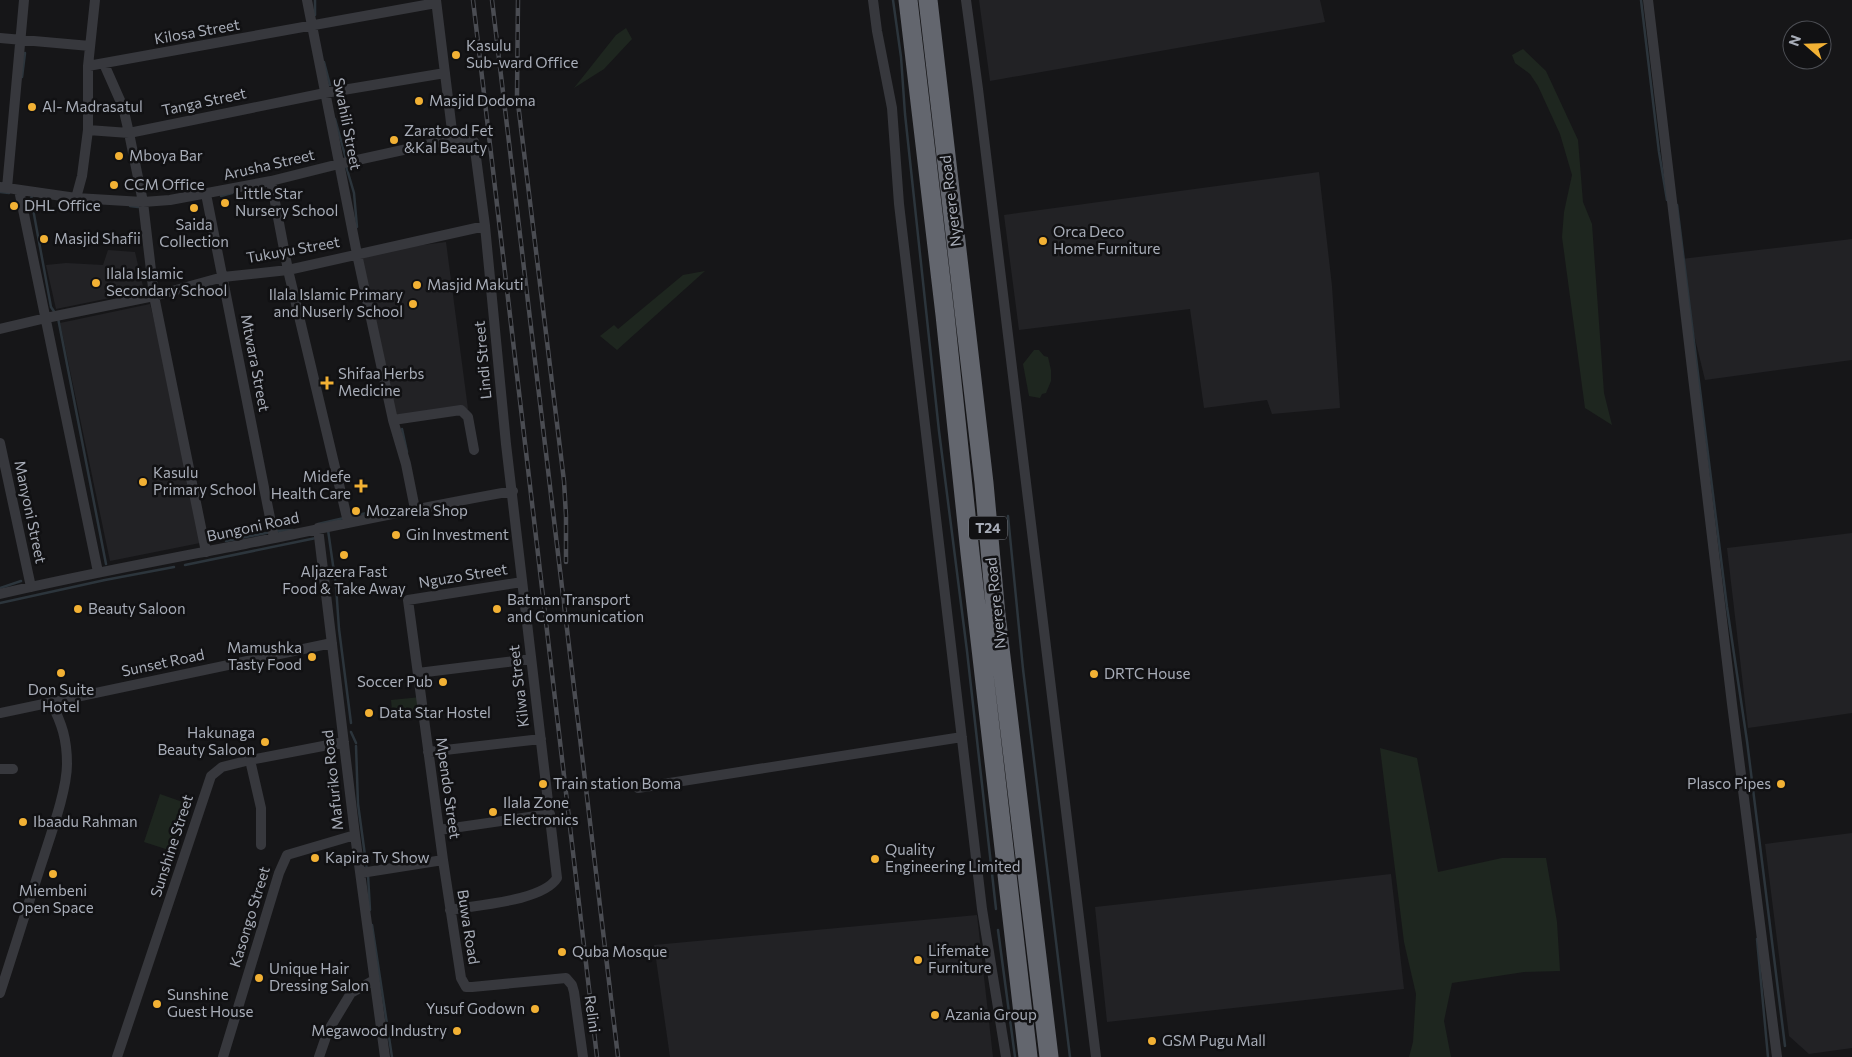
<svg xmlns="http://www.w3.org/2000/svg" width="1852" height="1057" viewBox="0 0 1852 1057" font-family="Commissioner,sans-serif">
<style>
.built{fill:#222225}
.green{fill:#1e261f}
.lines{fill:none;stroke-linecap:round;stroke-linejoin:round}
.stream{stroke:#2c353c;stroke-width:2.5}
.street{stroke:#37383d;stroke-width:10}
.highway{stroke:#63666e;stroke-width:19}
.rail-casing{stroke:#4a4c52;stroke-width:4.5}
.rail{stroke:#111113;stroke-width:2.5;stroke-dasharray:8;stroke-linecap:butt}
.poi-dot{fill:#f2b134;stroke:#111113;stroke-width:2}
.labels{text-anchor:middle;stroke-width:5;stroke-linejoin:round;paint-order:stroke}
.shield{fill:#111113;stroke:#7b7e86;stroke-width:1}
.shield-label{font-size:14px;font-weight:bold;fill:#a8adb8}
.street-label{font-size:15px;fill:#a8adb8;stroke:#111113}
.poi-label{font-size:15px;fill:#a8adb8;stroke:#111113;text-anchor:start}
</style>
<rect width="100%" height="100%" fill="#161618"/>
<path class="built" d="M 979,0 L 1320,0 L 1325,22 L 990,81 Z
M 1319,172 L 1332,286 L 1340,408 L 1272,414 L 1267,400 L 1204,408 L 1190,309 L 1019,330 L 1004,215 Z
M 1852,239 L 1852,360 L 1705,380 L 1691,322 L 1681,259 Z
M 446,242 L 468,409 L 395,415 L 360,253 Z
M 108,250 L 135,252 L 144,291 L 56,309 L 46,265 L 66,263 L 103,265 Z
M 150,304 L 179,422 L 205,542 L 110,561 L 60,323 Z
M 1852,533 L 1852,713 L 1748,728 L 1727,548 Z
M 1852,833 L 1852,1048 L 1809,1054 L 1789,1036 L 1765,844 Z
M 1391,874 L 1404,989 L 1107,1022 L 1095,907 Z
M 977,915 L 993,1057 L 670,1057 L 654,945 Z"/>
<path class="green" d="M 626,28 L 632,39 L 604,69 L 574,88 L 616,35 Z
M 1523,49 L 1546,71 L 1578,140 L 1583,202 L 1592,224 L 1604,393 L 1612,425 L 1585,408 L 1562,237 L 1564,212 L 1572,175 L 1560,134 L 1538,86 L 1530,74 L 1515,63 L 1512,55 Z
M 705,271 L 617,350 L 600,336 L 614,325 L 618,329 L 683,275 Z
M 1034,350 L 1039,350 L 1044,356 L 1048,357 L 1051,370 L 1051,381 L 1046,393 L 1042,394 L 1040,398 L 1029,396 L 1023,364 Z
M 421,697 L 422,711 L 400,713 L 400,719 L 393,719 L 391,700 Z
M 1380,748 L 1417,758 L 1438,872 L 1502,858 L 1546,858 L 1557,922 L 1560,971 L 1524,972 L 1452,983 L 1444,1021 L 1451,1057 L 1409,1057 L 1413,1042 L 1416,994 L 1404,942 Z
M 160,794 L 191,805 L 175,852 L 144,842 Z"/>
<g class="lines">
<path class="stream" d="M 893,0 L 901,57 L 905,114 L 939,431 L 967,651 L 996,909
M 1641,0 L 1659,152 L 1667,200
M 315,15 L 315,0
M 324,62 L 330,85 L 327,85
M 22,77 L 25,53
M 335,119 L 346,159
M 346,166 L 354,193 L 357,227
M 0,192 L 9,193
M 32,196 L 31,198 L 51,307 L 55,313
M 221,196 L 232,193
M 1677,205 L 1727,607 L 1747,741 L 1785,1046
M 130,206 L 138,207
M 58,318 L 106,564
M 402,429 L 407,452
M 349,516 L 393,509
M 1008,516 L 1023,669 L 1070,1057
M 318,524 L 344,518
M 328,530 L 336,586 L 339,629 L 351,723
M 276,531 L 293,530
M 226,541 L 271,532
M 185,565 L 316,538
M 0,588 L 21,581
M 0,603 L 105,580 L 174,567
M 351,732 L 356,743
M 356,746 L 358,804 L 367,870
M 368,875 L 370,910
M 372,925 L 392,1057
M 998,930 L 1015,1057
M 1757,939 L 1768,1057"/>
<path class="street" d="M 307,0 L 357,254 L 393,420 L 406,464 L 415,509
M 436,0 L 453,139
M 873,0 L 877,31 L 892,108 L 899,204 L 982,909 L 1006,1057
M 966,0 L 978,89 L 1096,1057
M 1648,0 L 1732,704 L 1777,1057
M 0,38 L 90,46
M 104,64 L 123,107 L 129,133 L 143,202 L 154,296 L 206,552
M 88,66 L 436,3
M 88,130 L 129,133 L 325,93 L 445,73
M 271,181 L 288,270 L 348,522
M 0,187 L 76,198 L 143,202 L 170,200 L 271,181 L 339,164 L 453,139 L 474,142 L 485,226 L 506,444 L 557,878 C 543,901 477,905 450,910
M 7,188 L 24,0
M 19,190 L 98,572
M 206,194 L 274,538
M 76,198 L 82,176 L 88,130 L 88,66 L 95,0
M 0,329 L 46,318 L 154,296 L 223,277 L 288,270 L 485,226
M 393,420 L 461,410 L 468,417 L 474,450
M 0,443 L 31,587
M 318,528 L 355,835 L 385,1057
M 522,582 L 408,600 L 443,860 L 461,978 L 466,987 L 472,987 L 566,978 L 572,985 L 574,992 L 583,1057
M 0,594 C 81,575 163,560 245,544 C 334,526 423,507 513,491
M 418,673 L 531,659
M 0,713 L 332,643
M 428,752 L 541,739
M 250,760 L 261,808 L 261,845
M 0,769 L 13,769
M 638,788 L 962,737
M 439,830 L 550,814
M 361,873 L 443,860
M 0,993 C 15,947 29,901 44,856 C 52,831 67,789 67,764 C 67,739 62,724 51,702
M 117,1057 L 211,776 L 222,767 L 250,760 L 344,742
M 223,1057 L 279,873 L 287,855 L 355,835
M 319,1057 L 328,1031 L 351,993 L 374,980"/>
<path class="highway" d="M 908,0 L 945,315 L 970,553 L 1028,1057
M 928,0 L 984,483 L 996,615 L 1049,1057"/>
<g class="rail-casing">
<path id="rail" d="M 473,0 L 597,1057
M 492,0 L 618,1057
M 518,0 L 517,95 L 564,481 L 566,516 L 566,562"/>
</g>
<use href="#rail" class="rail"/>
</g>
<g class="poi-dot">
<circle cx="456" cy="55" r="5"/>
<circle cx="419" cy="101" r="5"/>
<circle cx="32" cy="107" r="5"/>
<circle cx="394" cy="140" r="5"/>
<circle cx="119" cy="156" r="5"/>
<circle cx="114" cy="185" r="5"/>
<circle cx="225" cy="203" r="5"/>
<circle cx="14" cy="206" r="5"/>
<circle cx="194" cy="208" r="5"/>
<circle cx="44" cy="239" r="5"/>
<circle cx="1043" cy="241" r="5"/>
<circle cx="96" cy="283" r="5"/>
<circle cx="417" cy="285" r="5"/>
<circle cx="413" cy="304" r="5"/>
<path d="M324.5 375.5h5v5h5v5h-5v5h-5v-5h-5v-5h5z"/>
<circle cx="143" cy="482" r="5"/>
<path d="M358.5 478.5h5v5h5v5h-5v5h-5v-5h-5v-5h5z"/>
<circle cx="356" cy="511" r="5"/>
<circle cx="396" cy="535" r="5"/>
<circle cx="344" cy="555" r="5"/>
<circle cx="78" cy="609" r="5"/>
<circle cx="497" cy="609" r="5"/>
<circle cx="312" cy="657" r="5"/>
<circle cx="61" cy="673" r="5"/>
<circle cx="1094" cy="674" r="5"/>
<circle cx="443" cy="682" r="5"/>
<circle cx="369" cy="713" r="5"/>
<circle cx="265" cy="742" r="5"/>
<circle cx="543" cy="784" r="5"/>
<circle cx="1781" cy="784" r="5"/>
<circle cx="493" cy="812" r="5"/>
<circle cx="23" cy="822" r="5"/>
<circle cx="315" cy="858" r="5"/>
<circle cx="875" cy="859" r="5"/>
<circle cx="53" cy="874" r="5"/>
<circle cx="562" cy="952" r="5"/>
<circle cx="918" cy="960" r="5"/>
<circle cx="259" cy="978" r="5"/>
<circle cx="157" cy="1004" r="5"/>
<circle cx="535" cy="1009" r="5"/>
<circle cx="935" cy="1015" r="5"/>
<circle cx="457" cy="1031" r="5"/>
<circle cx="1152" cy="1041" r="5"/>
</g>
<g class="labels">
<rect class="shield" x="969" y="516.5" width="38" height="23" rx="4"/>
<g class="shield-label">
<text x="988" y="533">T24</text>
</g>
<g class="street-label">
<text transform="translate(197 32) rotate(-10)" y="5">Kilosa Street</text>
<text transform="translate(204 102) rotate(-12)" y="5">Tanga Street</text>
<text transform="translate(347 124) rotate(79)" y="5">Swahili Street</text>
<text transform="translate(269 165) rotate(-13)" y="5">Arusha Street</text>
<text transform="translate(951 201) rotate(-97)" y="5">Nyerere Road</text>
<text transform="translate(293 250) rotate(-10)" y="5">Tukuyu Street</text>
<text transform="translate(483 360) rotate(-95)" y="5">Lindi Street</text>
<text transform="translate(255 363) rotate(79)" y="5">Mtwara Street</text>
<text transform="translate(30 512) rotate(78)" y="5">Manyoni Street</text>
<text transform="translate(253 527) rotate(-12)" y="5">Bungoni Road</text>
<text transform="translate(463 576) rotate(-9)" y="5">Nguzo Street</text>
<text transform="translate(996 603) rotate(-96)" y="5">Nyerere Road</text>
<text transform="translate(163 663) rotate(-12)" y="5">Sunset Road</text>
<text transform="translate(519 686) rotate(-97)" y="5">Kilwa Street</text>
<text transform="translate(333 780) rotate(-96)" y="5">Mafuriko Road</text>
<text transform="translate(448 788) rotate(82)" y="5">Mpendo Street</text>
<text transform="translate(172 846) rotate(-72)" y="5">Sunshine Street</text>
<text transform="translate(250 917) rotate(-73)" y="5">Kasongo Street</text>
<text transform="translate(468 927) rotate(81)" y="5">Buwa Road</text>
<text transform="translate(592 1014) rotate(82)" y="5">Relini</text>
</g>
<g class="poi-label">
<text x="466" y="51">Kasulu<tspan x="466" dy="17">Sub-ward Office</tspan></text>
<text x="429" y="106">Masjid Dodoma</text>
<text x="42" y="112">Al- Madrasatul</text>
<text x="404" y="136">Zaratood Fet<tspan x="404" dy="17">&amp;Kal Beauty</tspan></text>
<text x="129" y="161">Mboya Bar</text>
<text x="124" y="190">CCM Office</text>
<text x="235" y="199">Little Star<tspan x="235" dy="17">Nursery School</tspan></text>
<text x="24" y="211">DHL Office</text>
<text x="194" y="230" text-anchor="middle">Saida<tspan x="194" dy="17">Collection</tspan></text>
<text x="1053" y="237">Orca Deco<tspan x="1053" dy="17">Home Furniture</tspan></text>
<text x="54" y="244">Masjid Shafii</text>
<text x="106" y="279">Ilala Islamic<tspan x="106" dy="17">Secondary School</tspan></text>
<text x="427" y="290">Masjid Makuti</text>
<text x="403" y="300" text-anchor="end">Ilala Islamic Primary<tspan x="403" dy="17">and Nuserly School</tspan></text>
<text x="338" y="379">Shifaa Herbs<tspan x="338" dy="17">Medicine</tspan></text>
<text x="153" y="478">Kasulu<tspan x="153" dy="17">Primary School</tspan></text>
<text x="351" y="482" text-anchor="end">Midefe<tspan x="351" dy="17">Health Care</tspan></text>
<text x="366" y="516">Mozarela Shop</text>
<text x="406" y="540">Gin Investment</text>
<text x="344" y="577" text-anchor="middle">Aljazera Fast<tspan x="344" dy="17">Food &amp; Take Away</tspan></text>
<text x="507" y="605">Batman Transport<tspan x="507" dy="17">and Communication</tspan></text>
<text x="88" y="614">Beauty Saloon</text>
<text x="302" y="653" text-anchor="end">Mamushka<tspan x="302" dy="17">Tasty Food</tspan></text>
<text x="1104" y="679">DRTC House</text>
<text x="433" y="687" text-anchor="end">Soccer Pub</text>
<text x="61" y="695" text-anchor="middle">Don Suite<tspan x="61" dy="17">Hotel</tspan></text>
<text x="379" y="718">Data Star Hostel</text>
<text x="255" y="738" text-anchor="end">Hakunaga<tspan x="255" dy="17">Beauty Saloon</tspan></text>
<text x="553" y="789">Train station Boma</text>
<text x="1771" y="789" text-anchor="end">Plasco Pipes</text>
<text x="503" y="808">Ilala Zone<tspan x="503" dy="17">Electronics</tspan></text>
<text x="33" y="827">Ibaadu Rahman</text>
<text x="885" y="855">Quality<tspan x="885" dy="17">Engineering Limited</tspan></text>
<text x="325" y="863">Kapira Tv Show</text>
<text x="53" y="896" text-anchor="middle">Miembeni<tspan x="53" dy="17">Open Space</tspan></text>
<text x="928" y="956">Lifemate<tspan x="928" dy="17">Furniture</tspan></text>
<text x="572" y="957">Quba Mosque</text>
<text x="269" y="974">Unique Hair<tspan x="269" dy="17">Dressing Salon</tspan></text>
<text x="167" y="1000">Sunshine<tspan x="167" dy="17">Guest House</tspan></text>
<text x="525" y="1014" text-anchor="end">Yusuf Godown</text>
<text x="945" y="1020">Azania Group</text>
<text x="447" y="1036" text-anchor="end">Megawood Industry</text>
<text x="1162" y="1046">GSM Pugu Mall</text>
</g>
</g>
<g transform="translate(1807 45) rotate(290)"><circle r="24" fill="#111113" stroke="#4d4f55"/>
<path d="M0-4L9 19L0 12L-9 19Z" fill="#f2b134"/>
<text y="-8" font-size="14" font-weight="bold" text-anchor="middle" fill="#a8adb8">N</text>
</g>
</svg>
